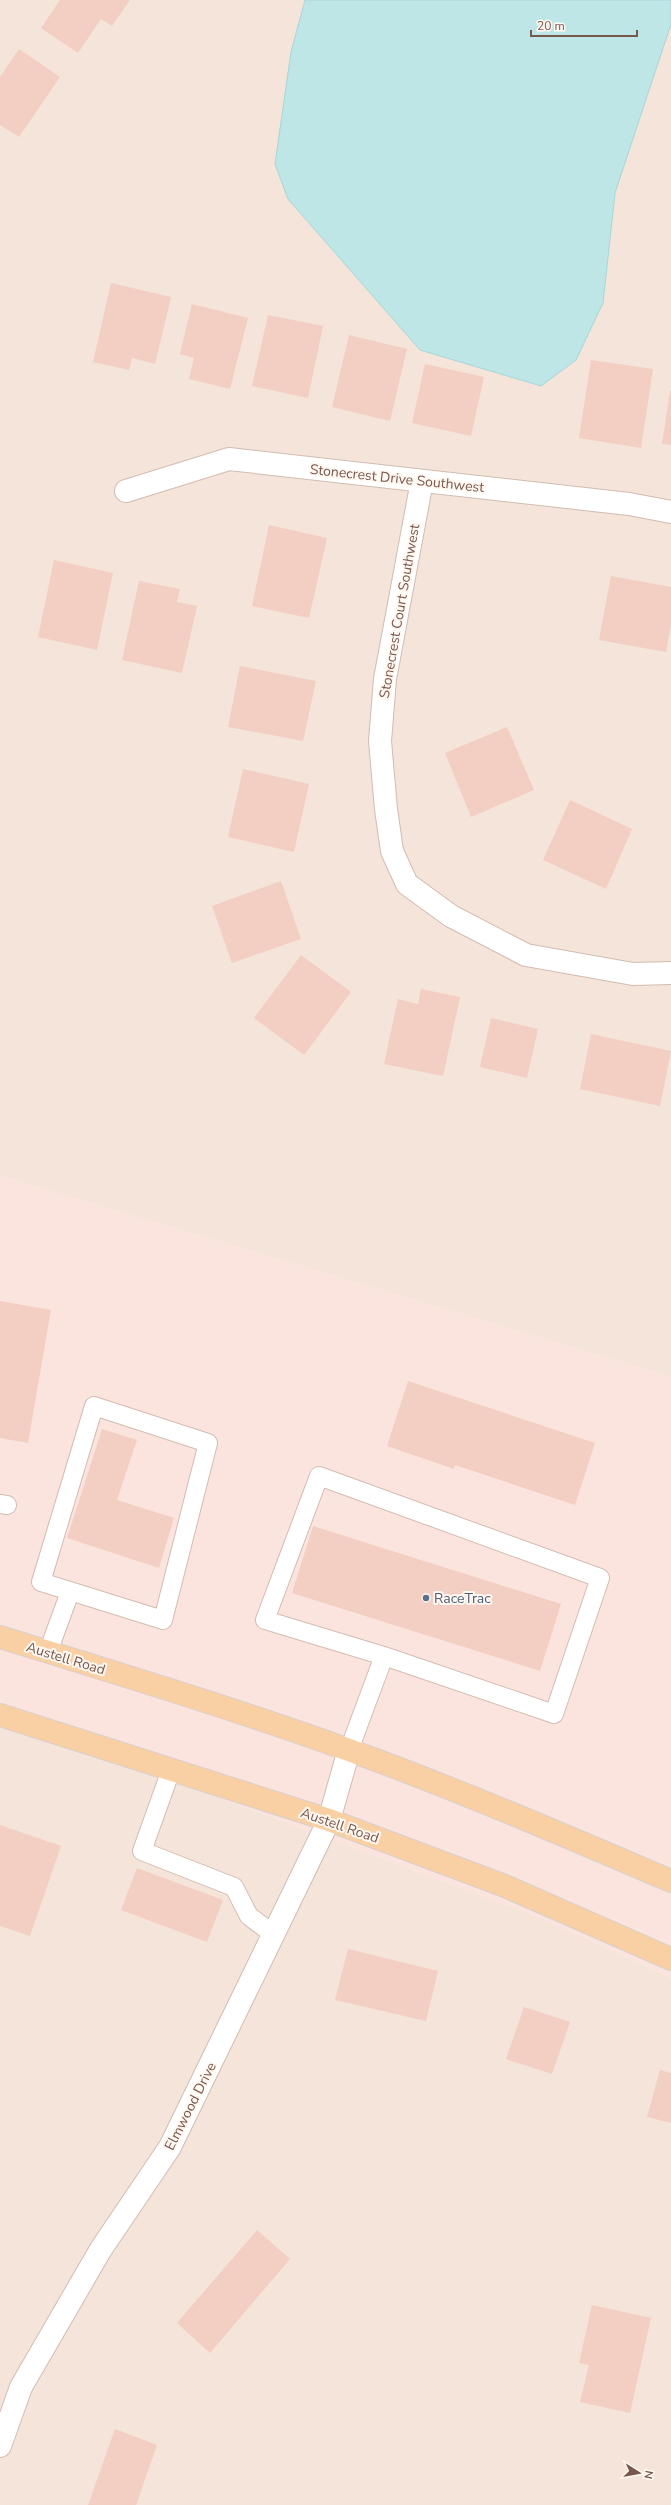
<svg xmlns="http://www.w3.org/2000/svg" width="671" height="2505" viewBox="0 0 671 2505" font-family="'Nunito Sans',sans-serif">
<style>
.residential{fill:#f4e4d9}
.commercial{fill:#fce4de}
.water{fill:#bee6e7;stroke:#a4d7d8}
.building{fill:#f2cfc2}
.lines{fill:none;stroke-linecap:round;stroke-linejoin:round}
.lane-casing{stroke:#d2bcb2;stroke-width:20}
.street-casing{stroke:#d2bcb2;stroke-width:24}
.primary-casing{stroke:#d9d0cd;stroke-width:24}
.lane{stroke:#fff;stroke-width:18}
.street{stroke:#fff;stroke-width:22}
.primary{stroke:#f9cfa4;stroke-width:22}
.service-dot{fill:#5c6f8a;stroke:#fff8f1;stroke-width:1.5}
.labels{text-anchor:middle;stroke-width:4;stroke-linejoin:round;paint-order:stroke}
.street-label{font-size:14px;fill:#78574d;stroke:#fff8f1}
.service-label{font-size:14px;fill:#4e5e75;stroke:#fff8f1;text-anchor:start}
</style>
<rect width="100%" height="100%" fill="#fcf3ea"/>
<path class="residential" d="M 0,0 L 671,0 L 671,1377 L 0,1176 Z
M 0,1715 L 546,1920 L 671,1978 L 671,2505 L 0,2505 Z"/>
<path class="commercial" d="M 0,1176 L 671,1377 L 671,1978 L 546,1920 L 0,1715 Z"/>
<path class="water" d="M 305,0 L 671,0 L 671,24 L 615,193 L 603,303 L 576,360 L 541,386 L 420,350 L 288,199 L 275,164 L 291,52 Z"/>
<path class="building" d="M 60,0 L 130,0 L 112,26 L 101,19 L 78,53 L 41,28 Z
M 19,49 L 60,77 L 19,137 L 0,125 L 0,77 Z
M 111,283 L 171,297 L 155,364 L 132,358 L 129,370 L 93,362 Z
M 192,304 L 248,318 L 230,389 L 189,379 L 194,358 L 180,354 Z
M 268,315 L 323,326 L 308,398 L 252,386 Z
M 349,335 L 407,349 L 390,421 L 332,407 Z
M 591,360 L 653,369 L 641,448 L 579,438 Z
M 425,364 L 484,377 L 471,436 L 412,423 Z
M 670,391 L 671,391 L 671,445 L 662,444 Z
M 269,525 L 327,538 L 309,618 L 252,606 Z
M 54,560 L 113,573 L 97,650 L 38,637 Z
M 611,576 L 671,587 L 671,624 L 666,652 L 599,640 Z
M 139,581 L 180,589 L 177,602 L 197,606 L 182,673 L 122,660 Z
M 240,666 L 316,681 L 303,741 L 228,727 Z
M 507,727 L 534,790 L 471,817 L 445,753 Z
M 243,769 L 309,784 L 294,852 L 228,837 Z
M 570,800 L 632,829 L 606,889 L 543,860 Z
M 281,881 L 301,939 L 232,963 L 212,906 Z
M 301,955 L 351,992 L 304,1055 L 254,1018 Z
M 421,989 L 460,997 L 443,1076 L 384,1064 L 398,999 L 418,1004 Z
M 491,1018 L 538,1029 L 527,1078 L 480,1067 Z
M 591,1034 L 671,1051 L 660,1106 L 580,1089 Z
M 0,1301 L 51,1310 L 28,1443 L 0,1438 Z
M 408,1381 L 595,1443 L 575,1505 L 455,1465 L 454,1469 L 387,1446 Z
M 102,1429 L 137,1440 L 117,1500 L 174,1518 L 159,1568 L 67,1538 Z
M 313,1526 L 561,1604 L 540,1671 L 292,1593 Z
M 0,1825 L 61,1846 L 30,1936 L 0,1926 Z
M 137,1868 L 223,1900 L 207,1942 L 121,1910 Z
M 348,1949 L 438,1971 L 426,2021 L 335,2000 Z
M 524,2007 L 570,2022 L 552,2074 L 506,2059 Z
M 660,2070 L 671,2073 L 671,2123 L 647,2117 Z
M 257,2230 L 290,2259 L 210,2353 L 177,2323 Z
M 592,2305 L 651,2318 L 630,2413 L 580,2402 L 589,2365 L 579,2363 Z
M 115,2429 L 157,2445 L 136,2505 L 88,2505 Z"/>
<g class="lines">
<g class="lane-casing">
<path id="lane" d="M 94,1406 L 208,1443 L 163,1620 L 41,1582 Z
M 0,1504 L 7,1505
M 48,1652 L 70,1592
M 349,1750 L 384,1656 L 554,1714 L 600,1578 L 319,1476 L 265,1620 L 384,1656
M 171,1770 L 142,1851 L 234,1887 L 249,1916 L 274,1935"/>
</g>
<g class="street-casing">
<path id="street" d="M 422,481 L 385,679 L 380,741 L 386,809 L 392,851 L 407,884 L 451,916 L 526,955 L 633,974 L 671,973
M 126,491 L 229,459 L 629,504 L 671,512
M 0,2446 L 21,2387 L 101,2249 L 170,2147 L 329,1820 L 349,1750"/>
</g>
<g class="primary-casing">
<path id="primary" d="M 0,1637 C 126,1676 252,1714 376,1760 C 475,1797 573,1839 671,1881
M 0,1715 L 329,1820 L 505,1886 L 671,1959"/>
</g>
<use href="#lane" class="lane"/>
<use href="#street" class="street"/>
<use href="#primary" class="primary"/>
</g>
<circle class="service-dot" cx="426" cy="1598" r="4"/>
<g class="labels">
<g class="street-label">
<text transform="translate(397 478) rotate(6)" y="5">Stonecrest Drive Southwest</text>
<text transform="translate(399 611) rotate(-80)" y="5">Stonecrest Court Southwest</text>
<text transform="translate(66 1658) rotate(17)" y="5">Austell Road</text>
<text transform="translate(340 1825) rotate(19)" y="5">Austell Road</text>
<text transform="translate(190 2106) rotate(-63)" y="5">Elmwood Drive</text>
</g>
<g class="service-label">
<text x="434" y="1603">RaceTrac</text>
</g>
</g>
<g transform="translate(639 2473) rotate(101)" stroke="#fff8f1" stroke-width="3" paint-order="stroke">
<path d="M0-3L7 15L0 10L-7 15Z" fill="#78574d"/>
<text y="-6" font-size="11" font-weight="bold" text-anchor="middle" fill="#78574d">N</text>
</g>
<path d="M531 30v6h106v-6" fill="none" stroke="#78574d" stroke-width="2"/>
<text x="537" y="30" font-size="12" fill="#78574d" stroke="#fff8f1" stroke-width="3" paint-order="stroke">20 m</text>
</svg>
